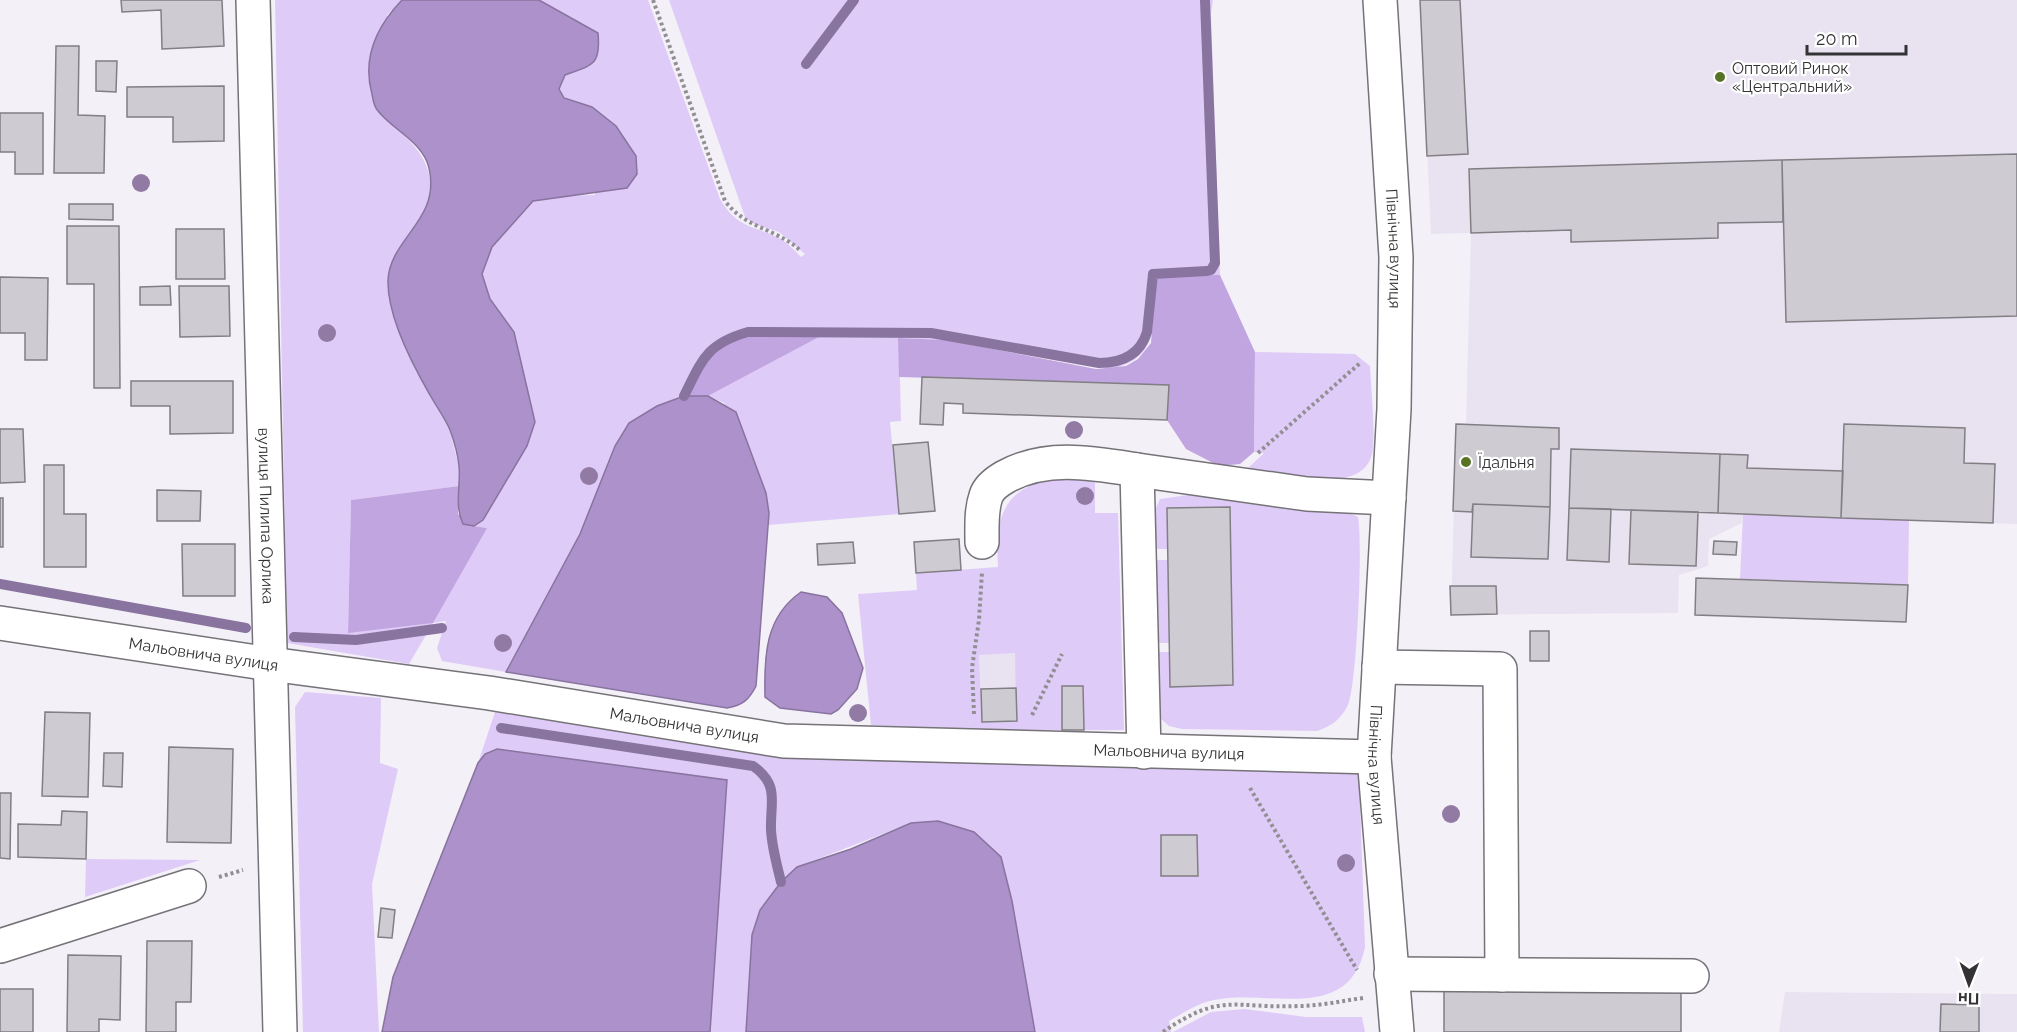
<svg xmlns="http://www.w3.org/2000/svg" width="2017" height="1032" viewBox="0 0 2017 1032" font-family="Raleway,sans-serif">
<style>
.built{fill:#e9e3f1}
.green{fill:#dfcbf7;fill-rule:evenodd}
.forest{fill:#c1a5e0}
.water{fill:#ac91cb;stroke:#88749e;stroke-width:1.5}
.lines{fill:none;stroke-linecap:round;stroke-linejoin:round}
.stream{stroke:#88749e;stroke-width:10}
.building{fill:#cecbd2;stroke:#817e84;stroke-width:1.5}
.minor-casing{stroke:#757278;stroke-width:36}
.path{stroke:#928f94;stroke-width:4;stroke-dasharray:3 3;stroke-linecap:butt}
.minor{stroke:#fff;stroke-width:33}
.tree{fill:#917aa4}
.poi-dot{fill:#597326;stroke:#fff;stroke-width:2}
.labels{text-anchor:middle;stroke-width:4.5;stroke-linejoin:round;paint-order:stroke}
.poi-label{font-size:16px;fill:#333234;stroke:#fff;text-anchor:start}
.street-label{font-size:16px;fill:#333234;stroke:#fff}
</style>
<rect width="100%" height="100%" fill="#f4f0f8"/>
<path class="built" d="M 1420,0 L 2017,0 L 2017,524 L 1743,514 L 1742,523 L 1709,539 L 1708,566 L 1679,575 L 1678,613 L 1451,615 L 1456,424 L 1466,423 L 1471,233 L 1431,234 Z
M 1015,653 L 1017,721 L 982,721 L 979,654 Z
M 1785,992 L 2017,994 L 2017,1032 L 1779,1032 Z"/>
<path class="green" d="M 275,0 L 402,0 L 387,15 L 390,123 C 448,170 437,200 395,255 L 405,346 L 449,429 L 459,466 L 459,486 L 351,500 L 348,632 L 487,528 L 474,526 L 483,520 L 527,446 L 535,422 L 514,332 L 490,299 L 482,274 L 492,247 L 533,201 L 553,196 L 595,195 L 592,107 L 564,98 L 559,89 L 565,75 L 592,65 L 598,33 L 539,0 L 648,0 L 720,199 C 737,228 752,225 779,238 C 788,243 794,250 801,257 L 805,254 L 779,232 L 754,224 L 745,217 L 669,0 L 1213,0 L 1211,13 L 1220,275 L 1160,275 C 1155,317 1161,359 1111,369 L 947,340 L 899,338 L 901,421 L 890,422 L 899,514 L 769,525 L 769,513 L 724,403 L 708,396 L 819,337 C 786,334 742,331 714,352 C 701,362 694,382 687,396 L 657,406 L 629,423 L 615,446 L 580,534 L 506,672 L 442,661 L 437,648 L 446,621 L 433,623 L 409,664 L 287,643 Z
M 1255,352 L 1355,354 L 1370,366 C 1371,388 1376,436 1372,454 C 1362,498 1275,474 1245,471 L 1264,453 L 1254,452 Z
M 1055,479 L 1095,479 L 1095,513 L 1118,513 L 1124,730 L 1084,730 L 1083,686 L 1062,686 L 1062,730 L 982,731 L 871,725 L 858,594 L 917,590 L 916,573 L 998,567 C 995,519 1002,487 1055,479 ZM 1015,653 L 1016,721 L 982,722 L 979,655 Z
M 1202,493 L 1350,513 L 1358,517 C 1363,540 1357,686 1348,705 C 1341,719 1332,726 1317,731 L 1182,729 L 1169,726 L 1161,719 L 1157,652 L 1169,652 L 1170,687 L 1233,685 L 1230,508 L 1167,508 L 1167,549 L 1155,549 L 1155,510 L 1160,499 Z
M 1743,514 L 1909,520 L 1908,585 L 1740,579 Z
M 1155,560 L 1168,560 L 1169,643 L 1157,643 Z
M 305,692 L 381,698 L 380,763 L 398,769 L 372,884 L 379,1032 L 303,1032 L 295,707 Z
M 495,712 L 742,748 L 1359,773 L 1365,947 C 1350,1022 1274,991 1220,999 C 1201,1001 1185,1012 1169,1021 L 1171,1032 L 1035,1032 L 1012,901 L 938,821 L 911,823 L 797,867 L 752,935 L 746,1032 L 710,1032 L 727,780 L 485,754 L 478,763 Z
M 86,859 L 200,860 L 85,897 Z
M 1244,1009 L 1306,1017 L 1362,1017 L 1365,1032 L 1173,1032 L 1211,1012 Z"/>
<path class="forest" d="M 1160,275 L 1220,275 L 1255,352 L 1254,452 L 1240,464 L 1219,466 L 1186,449 L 1167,420 L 1168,385 L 899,377 L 898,338 L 947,340 L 1096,369 L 1126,366 L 1138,359 L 1151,343 L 1156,281 Z
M 821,336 L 708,396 L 687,396 C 694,382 701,367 711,355 C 736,328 787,336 821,336 Z
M 459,486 L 458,514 L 474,526 L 487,528 L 433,623 L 348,633 L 351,500 Z"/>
<path class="water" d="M 402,0 L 539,0 L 598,33 C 601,65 593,65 565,75 L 559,89 L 564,98 L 592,107 L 616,126 L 636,156 L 637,174 L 627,188 L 533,201 L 492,247 L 482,274 L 490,299 L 514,332 L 535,422 L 527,446 L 483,520 L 474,526 L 463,524 C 454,505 461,486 459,466 C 458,455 454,441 450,430 C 445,418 436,406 430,395 C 412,364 387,316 388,280 C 390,238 441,220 429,168 C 423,142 393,130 378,111 C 374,107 373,100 372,94 C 362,58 377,26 402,0 Z
M 684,396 L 708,396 L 736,412 L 766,493 L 769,513 L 756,686 C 749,700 743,705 727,708 L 506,672 L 580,534 L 615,446 L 629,423 L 657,406 Z
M 801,592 L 827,597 L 842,613 L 863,668 L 857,689 L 838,710 L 831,714 L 780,708 L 765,697 C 764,656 765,617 801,592 Z
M 497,749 L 727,780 L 710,1032 L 382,1032 L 393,977 L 478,763 L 485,754 Z
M 938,821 L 974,832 L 1001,857 L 1012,901 L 1035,1032 L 746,1032 L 752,935 L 760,910 L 781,882 L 797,867 L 851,849 L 911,823 Z"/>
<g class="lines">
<path class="stream" d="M 806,64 L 854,0
M 684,396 C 702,360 706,344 748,332 L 931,333 L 1099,363 C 1122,363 1140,355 1147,332 L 1153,274 L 1207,271 L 1211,270 L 1215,263 L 1205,0
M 0,584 L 246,628
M 294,637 L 356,640 L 442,628
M 501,728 L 753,766 C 780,785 770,802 771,830 C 772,848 777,865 781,882"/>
</g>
<path class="building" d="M 121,0 L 222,0 L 224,46 L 162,49 L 161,10 L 122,12 Z
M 1420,0 L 1460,0 L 1468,154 L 1427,156 Z
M 56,46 L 79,46 L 78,115 L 105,116 L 104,173 L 54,173 Z
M 96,61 L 117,61 L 116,92 L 96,91 Z
M 224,86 L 224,141 L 173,142 L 173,117 L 127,117 L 127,87 Z
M 0,113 L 43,113 L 43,174 L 15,174 L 15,152 L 0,152 Z
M 2017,154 L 2017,316 L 1786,322 L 1782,160 Z
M 1782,160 L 1783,222 L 1718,223 L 1718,238 L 1571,242 L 1571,230 L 1471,233 L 1469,169 Z
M 69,204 L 113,204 L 113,220 L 69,219 Z
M 67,226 L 119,226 L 120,388 L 94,388 L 94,284 L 67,284 Z
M 176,229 L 224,229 L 225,279 L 176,279 Z
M 0,277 L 48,278 L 47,360 L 25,360 L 25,333 L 0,333 Z
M 170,286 L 171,305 L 140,305 L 140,287 Z
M 179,286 L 229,286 L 230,336 L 180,337 Z
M 922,377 L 1169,385 L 1167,420 L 963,413 L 963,404 L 944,403 L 943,425 L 920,424 Z
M 131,381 L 233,381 L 233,433 L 170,434 L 170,406 L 131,406 Z
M 1456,424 L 1559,428 L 1559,449 L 1551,449 L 1550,507 L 1473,504 L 1472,512 L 1453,511 Z
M 1844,424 L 1965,428 L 1964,463 L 1995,464 L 1993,523 L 1841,518 Z
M 0,429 L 23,429 L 25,482 L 0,483 Z
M 928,442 L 935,511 L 899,514 L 893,445 Z
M 1571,449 L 1720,454 L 1718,513 L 1569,508 Z
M 1720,454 L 1748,455 L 1747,468 L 1843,471 L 1841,518 L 1718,513 Z
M 44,465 L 64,465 L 64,514 L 86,514 L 86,567 L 44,567 Z
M 157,490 L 201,491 L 200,521 L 157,521 Z
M 0,498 L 3,498 L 3,547 L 0,547 Z
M 1473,504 L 1550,507 L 1548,559 L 1471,557 Z
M 1230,507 L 1233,685 L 1170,687 L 1167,508 Z
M 1569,508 L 1611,509 L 1609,562 L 1567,560 Z
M 1631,510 L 1698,512 L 1696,566 L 1629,564 Z
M 959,539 L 961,570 L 916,573 L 914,542 Z
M 1714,541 L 1737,542 L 1736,555 L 1713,554 Z
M 853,542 L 855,563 L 818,565 L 817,544 Z
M 182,544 L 235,544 L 235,596 L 183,596 Z
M 1696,578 L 1908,585 L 1906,622 L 1695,615 Z
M 1450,586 L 1496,586 L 1497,614 L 1451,615 Z
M 1530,631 L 1549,631 L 1549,661 L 1530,661 Z
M 1062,686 L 1083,686 L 1084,730 L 1062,730 Z
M 1016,688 L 1017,721 L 982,722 L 981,689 Z
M 45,712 L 90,713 L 88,797 L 42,796 Z
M 169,747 L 233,749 L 231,843 L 167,842 Z
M 104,753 L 123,753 L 122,787 L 103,786 Z
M 0,793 L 11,793 L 10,859 L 0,858 Z
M 62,811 L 87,812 L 86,859 L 18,857 L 18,824 L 61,825 Z
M 1161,835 L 1197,835 L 1198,876 L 1161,876 Z
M 381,908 L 395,910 L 392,938 L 378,937 Z
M 147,941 L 192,941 L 191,1002 L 176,1002 L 176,1032 L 146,1032 Z
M 68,955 L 121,956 L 120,1020 L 99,1019 L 99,1032 L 67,1032 Z
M 0,989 L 33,989 L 33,1032 L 0,1032 Z
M 1444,991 L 1681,992 L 1681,1032 L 1444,1032 Z
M 1941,1004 L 1979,1005 L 1979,1032 L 1940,1032 Z"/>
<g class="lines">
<g class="minor-casing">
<g id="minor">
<path id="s1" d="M 253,0 L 280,1032"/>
<path id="s2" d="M 1380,0 L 1396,257 L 1394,409 L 1374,757 L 1397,1032"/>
<path d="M 982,542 C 982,527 981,510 986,496 C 989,487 998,481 1005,477 C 1046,454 1093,463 1137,470"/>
<path id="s3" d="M 0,623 L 270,664 L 489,693 L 784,741 L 1374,757"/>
<path d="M 1379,667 L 1500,669 L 1502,975"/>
<path d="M 1144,752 L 1137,470 L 1307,494 L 1389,498"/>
<path d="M 0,946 L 189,886"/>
<path d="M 1391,974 L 1692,976"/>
</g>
</g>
<path class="path" d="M 653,0 L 725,201 C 746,229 776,228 801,251
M 1258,453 L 1360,363
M 974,714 L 972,668 L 979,620 L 982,572
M 1032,715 L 1062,654
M 1250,788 L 1357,970
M 219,877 L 243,870
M 1163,1032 C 1222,991 1234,1009 1298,1006 C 1320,1006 1341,1001 1363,998"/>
<use href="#minor" class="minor"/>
</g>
<g class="tree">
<circle cx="141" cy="183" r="9"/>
<circle cx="327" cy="333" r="9"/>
<circle cx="1074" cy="430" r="9"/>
<circle cx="589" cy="476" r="9"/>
<circle cx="1085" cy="496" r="9"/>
<circle cx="503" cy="643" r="9"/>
<circle cx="858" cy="713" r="9"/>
<circle cx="1451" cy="814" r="9"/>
<circle cx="1346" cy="863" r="9"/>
</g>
<g class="poi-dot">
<circle cx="1720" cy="77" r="6"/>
<circle cx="1466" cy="462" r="6"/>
</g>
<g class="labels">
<g class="poi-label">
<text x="1732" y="74">Оптовий Ринок<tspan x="1732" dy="18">«Центральний»</tspan></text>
<text x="1478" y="468">Їдальня</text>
</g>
<g class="street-label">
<text dy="6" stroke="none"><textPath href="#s2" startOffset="249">Північна вулиця</textPath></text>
<text dy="6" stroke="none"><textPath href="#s1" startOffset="516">вулиця Пилипа Орлика</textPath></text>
<text dy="6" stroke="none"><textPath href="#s3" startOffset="206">Мальовнича вулиця</textPath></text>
<text dy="6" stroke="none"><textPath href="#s3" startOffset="692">Мальовнича вулиця</textPath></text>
<text dy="6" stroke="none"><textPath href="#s3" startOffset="1178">Мальовнича вулиця</textPath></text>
<text dy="6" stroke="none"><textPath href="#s2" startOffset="766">Північна вулиця</textPath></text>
</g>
</g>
<g transform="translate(1969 984) rotate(181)" stroke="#ffffff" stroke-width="4.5" paint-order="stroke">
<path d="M0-4.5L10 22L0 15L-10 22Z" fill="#333234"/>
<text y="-9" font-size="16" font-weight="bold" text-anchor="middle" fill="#333234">Пн</text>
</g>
<path d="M1807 45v9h99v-9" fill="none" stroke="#333234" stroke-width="3"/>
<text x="1816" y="45" font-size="18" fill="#333234" stroke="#ffffff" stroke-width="4.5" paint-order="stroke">20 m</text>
</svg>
